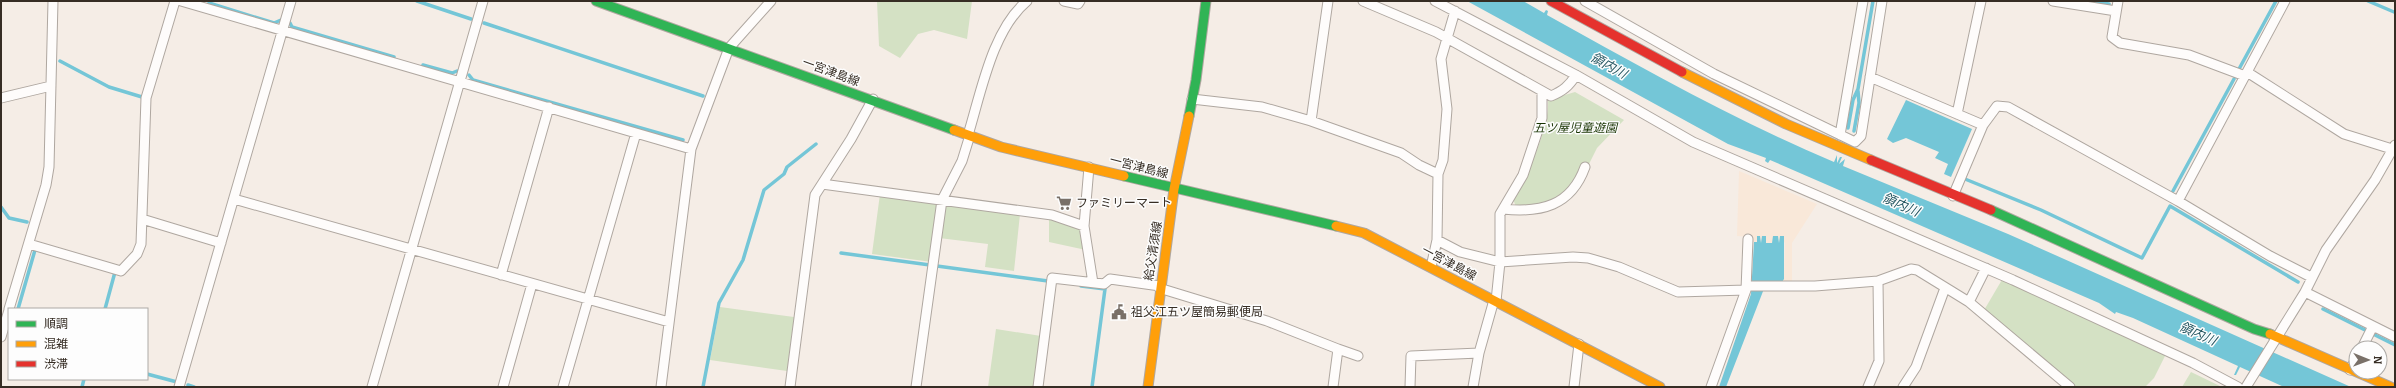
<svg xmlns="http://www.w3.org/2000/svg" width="2396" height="388" viewBox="0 0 2396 388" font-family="Bitter,'Noto Sans JP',serif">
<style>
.built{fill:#f9e8d9}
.green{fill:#d4e1c4}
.water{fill:#74c6d7}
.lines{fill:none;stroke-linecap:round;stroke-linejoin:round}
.stream{stroke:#74c6d7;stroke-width:3.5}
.street-casing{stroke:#afa7a0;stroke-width:11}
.fast-casing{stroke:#afa7a0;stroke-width:11}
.slow-casing{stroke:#afa7a0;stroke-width:11}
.jam-casing{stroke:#afa7a0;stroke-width:11}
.street{stroke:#fefcfb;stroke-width:9}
.fast{stroke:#30b455;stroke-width:9}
.slow{stroke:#ff9f0a;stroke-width:9}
.jam{stroke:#e5322d;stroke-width:9}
.labels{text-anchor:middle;stroke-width:3;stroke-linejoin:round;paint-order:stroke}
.street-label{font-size:12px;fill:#362d24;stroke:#fdfdfd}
.park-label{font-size:12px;font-style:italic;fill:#173300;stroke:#fdfdfd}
.poi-label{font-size:12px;fill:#362d24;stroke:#fdfdfd;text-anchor:start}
.water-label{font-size:13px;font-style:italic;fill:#245661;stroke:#fdfdfd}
</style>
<rect width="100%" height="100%" fill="#f5ede6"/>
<path class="built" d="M 1739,171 L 1817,204 L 1792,243 L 1792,282 L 1782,282 L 1784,279 L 1785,243 L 1780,236 L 1780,243 L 1778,236 L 1773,236 L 1772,243 L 1766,243 L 1766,236 L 1762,236 L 1762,243 L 1760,236 L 1757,242 L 1752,242 L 1752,237 L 1737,236 Z"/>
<path class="green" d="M 877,1 L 972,1 L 967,39 L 934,30 L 918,34 L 900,58 L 879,46 Z
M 1575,92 L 1624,120 L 1597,148 L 1588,166 L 1560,197 L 1550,203 L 1516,207 L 1513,199 C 1527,175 1550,128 1548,100 Z
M 880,194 L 938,202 L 932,262 L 872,254 Z
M 946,204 L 1020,214 L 1014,271 L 985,267 L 988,244 L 939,238 Z
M 1049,217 L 1082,228 L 1086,250 L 1049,242 Z
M 2003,278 L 2166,354 L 2154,378 L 2145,387 L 2074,387 L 2066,378 L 1983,312 Z
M 720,307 L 794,317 L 787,371 L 710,360 Z
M 996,329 L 1041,336 L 1034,387 L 988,387 Z
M 2191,372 L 2222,387 L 2182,387 Z"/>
<path class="water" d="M 1467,1 L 1523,1 L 1544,13 L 1546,10 L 1548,11 L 1547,15 C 1641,67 1734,120 1834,162 L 1837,155 L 1837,163 L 1840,157 L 1842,157 L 1839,164 L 1845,159 L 1843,166 L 2008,234 L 2351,387 L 2284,387 L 2240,367 L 2236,375 L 2234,375 L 2238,366 L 2133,318 L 2116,312 L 2115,314 L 2099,303 L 1770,160 L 1768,163 L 1765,161 L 1766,158 L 1728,144 Z
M 1906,100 L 1972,129 L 1951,177 L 1944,174 L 1948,164 L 1935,158 L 1939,152 L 1906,138 L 1893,143 L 1887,139 Z
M 1757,236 L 1760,236 L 1761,243 L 1762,236 L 1766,236 L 1766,243 L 1772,243 L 1773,236 L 1778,236 L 1779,243 L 1780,236 L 1784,236 L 1784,279 L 1782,282 L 1767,281 L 1726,387 L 1719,387 L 1751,294 L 1754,242 L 1757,242 Z"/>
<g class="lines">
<path class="stream" d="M 417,1 L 471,19
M 2088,1 L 2109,4
M 2368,1 L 2394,12
M 209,3 L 274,23 L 281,20
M 290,23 L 292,27 L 394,57
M 484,23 L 703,96
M 60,61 L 109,87 L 142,97
M 423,65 L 452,73 L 457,71
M 2239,69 L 2276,1
M 469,75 L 473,80 L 683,140
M 1848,128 L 1853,100 L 1858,89 L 1873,1
M 1854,131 L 1859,103 L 1858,91
M 1965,179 L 2041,210 L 2142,258 L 2170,206 L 2298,282
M 2173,191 L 2234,79
M 1,207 L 9,218 L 27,222
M 841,253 L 930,265
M 937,266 L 1048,281
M 1081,286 L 1105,289 L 1092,387
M 18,309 L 35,250
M 105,309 L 115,272
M 2323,309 L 2365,330
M 2371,333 L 2395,345
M 147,374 L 177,382
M 188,385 L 194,387
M 82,387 L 84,379
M 703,387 L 719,303 L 743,260 L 764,190 L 784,174 L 787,167 L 816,144"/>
<g class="street-casing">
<path id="street" d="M 181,1 L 691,149
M 1064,1 L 1078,4 L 1080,1
M 1363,1 L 1436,32 L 1551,96 C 1563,91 1569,86 1576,75
M 1435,1 L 1576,75 L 1693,142 L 2013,280 L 2193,363 L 2238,387
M 1585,1 L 1714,74 L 1855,142 L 1861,136 L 1882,1
M 2053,1 L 2116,11
M 2118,1 L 2112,37 L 2120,43 L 2189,55 L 2245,76
M 2247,72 L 2344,134 L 2395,150
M 1870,77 L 1983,125 L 1997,106 L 2008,107 L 2178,201 L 2270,256 L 2311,277
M 1,98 L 51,86
M 1192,99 L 1262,107 L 1311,121 L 1401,153 L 1419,165 L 1438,174 L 1437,240 L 1431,267
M 1957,114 L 1981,1
M 1311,121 L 1328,1
M 968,135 C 981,93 992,30 1027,1
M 1840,135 L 1863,1
M 1089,167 L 1084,226 L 1093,283
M 1438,174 L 1443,160 L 1447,109 L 1441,59 L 1455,11
M 822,184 L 1052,215 L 1084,226
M 1953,196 L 1983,125
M 234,199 L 669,322
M 2178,201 L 2285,1
M 1503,209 C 1541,213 1571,206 1585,167
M 142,219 L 221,243
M 1437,240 L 1460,252 L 1500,262 L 1500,214 L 1523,175 L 1542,118 L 1542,91
M 29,244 L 121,271 L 137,254 L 141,244 L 146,98 L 175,1
M 501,275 L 549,107
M 1746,286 L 1815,286 L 1878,281 L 1911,269 L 1917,270 L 1969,302 L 2070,387
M 1159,288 L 1267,321 L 1338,349 L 1333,387
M 2305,292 L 2395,337
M 1496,301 L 1500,262 L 1573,257 L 1588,258 L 1619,267 L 1678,292 L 1746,290
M 1969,302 L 1986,268
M 9,309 L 46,185 L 49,167 L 53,1
M 1,337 L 9,310
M 2362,348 L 2373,326
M 1338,349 L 1358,356
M 2350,370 L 2356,359
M 179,387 L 291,1
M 372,387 L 483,1
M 503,387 L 532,284
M 563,387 L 636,133
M 661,387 L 691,149 L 729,48 L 771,1
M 790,387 L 815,195 L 851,139 L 873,99
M 916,387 L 942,200 L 962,161 L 970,135
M 1038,387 L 1052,278 L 1104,284 L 1110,279 L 1160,286
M 1410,387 L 1411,356 L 1479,353
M 1473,387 L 1479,353 L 1494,300
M 1574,387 L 1579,344
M 1711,387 L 1746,290 L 1748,239
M 1868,387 L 1879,361 L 1878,281
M 1903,387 L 1916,367 L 1945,288
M 2246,387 L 2305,292 L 2326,250 L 2375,180 L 2395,145"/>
</g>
<g class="fast-casing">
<path id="fast" d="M 596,1 L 954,130
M 1189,116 L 1196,80 L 1206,1
M 1124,176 L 1336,226
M 1991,210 L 2254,329 L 2270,334"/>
</g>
<g class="slow-casing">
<path id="slow" d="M 1682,72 L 1786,124 L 1871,160
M 954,130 L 1001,147 L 1124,176
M 1336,226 L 1364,233 L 1660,387
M 2270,334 L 2391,387
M 1148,387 L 1174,189 L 1189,116"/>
</g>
<g class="jam-casing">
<path id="jam" d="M 1551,1 L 1682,72
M 1871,160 L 1991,210"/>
</g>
<use href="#street" class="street"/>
<use href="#fast" class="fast"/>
<use href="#slow" class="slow"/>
<use href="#jam" class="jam"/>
</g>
<defs>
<g id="supermarket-bare" transform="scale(1.2)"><path d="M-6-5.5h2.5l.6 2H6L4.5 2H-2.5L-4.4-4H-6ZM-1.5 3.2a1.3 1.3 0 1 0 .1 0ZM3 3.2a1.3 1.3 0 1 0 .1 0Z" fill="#797068" stroke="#fdfdfd" stroke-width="2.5" paint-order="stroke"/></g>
<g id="civic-bare" transform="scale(1.2)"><path d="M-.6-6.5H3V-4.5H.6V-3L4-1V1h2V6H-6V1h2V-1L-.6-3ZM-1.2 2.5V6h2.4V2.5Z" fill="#797068" stroke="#fdfdfd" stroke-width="2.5" paint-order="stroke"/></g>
</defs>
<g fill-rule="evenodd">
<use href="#supermarket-bare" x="1064" y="203"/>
<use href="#civic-bare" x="1119" y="312"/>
</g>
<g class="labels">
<g class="street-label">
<text transform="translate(831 72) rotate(20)" y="4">一宮津島線</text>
<text transform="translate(1139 167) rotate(14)" y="4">一宮津島線</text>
<text transform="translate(1153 251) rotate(-81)" y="4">給父清須線</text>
<text transform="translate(1449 263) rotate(28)" y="4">一宮津島線</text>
</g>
<g class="park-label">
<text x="1575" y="132">五ツ屋児童遊園</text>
</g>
<g class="poi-label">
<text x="1076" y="207">ファミリーマート</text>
<text x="1131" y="316">祖父江五ツ屋簡易郵便局</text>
</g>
<g class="water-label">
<text transform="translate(1609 65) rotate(29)" y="5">領内川</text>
<text transform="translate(1901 204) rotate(24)" y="5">領内川</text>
<text transform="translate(2198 333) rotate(24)" y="5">領内川</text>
</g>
</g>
<rect width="2396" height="388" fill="none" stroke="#362d24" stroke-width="4"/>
<rect x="8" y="308" width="140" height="72" fill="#fdfdfd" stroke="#adaaa6"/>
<rect x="16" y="321" width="20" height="6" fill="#30b455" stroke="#adaaa6"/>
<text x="44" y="328" font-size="12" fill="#362d24">順調</text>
<rect x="16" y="341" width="20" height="6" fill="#ff9f0a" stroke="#adaaa6"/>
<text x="44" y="348" font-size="12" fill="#362d24">混雑</text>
<rect x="16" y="361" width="20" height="6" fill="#e5322d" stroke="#adaaa6"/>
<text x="44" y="368" font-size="12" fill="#362d24">渋滞</text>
<g transform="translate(2368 360) rotate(91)"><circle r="19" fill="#fdfdfd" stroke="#adaaa6"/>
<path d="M0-3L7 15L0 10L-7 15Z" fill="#797068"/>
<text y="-6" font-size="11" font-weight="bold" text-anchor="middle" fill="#362d24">N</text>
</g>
</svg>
